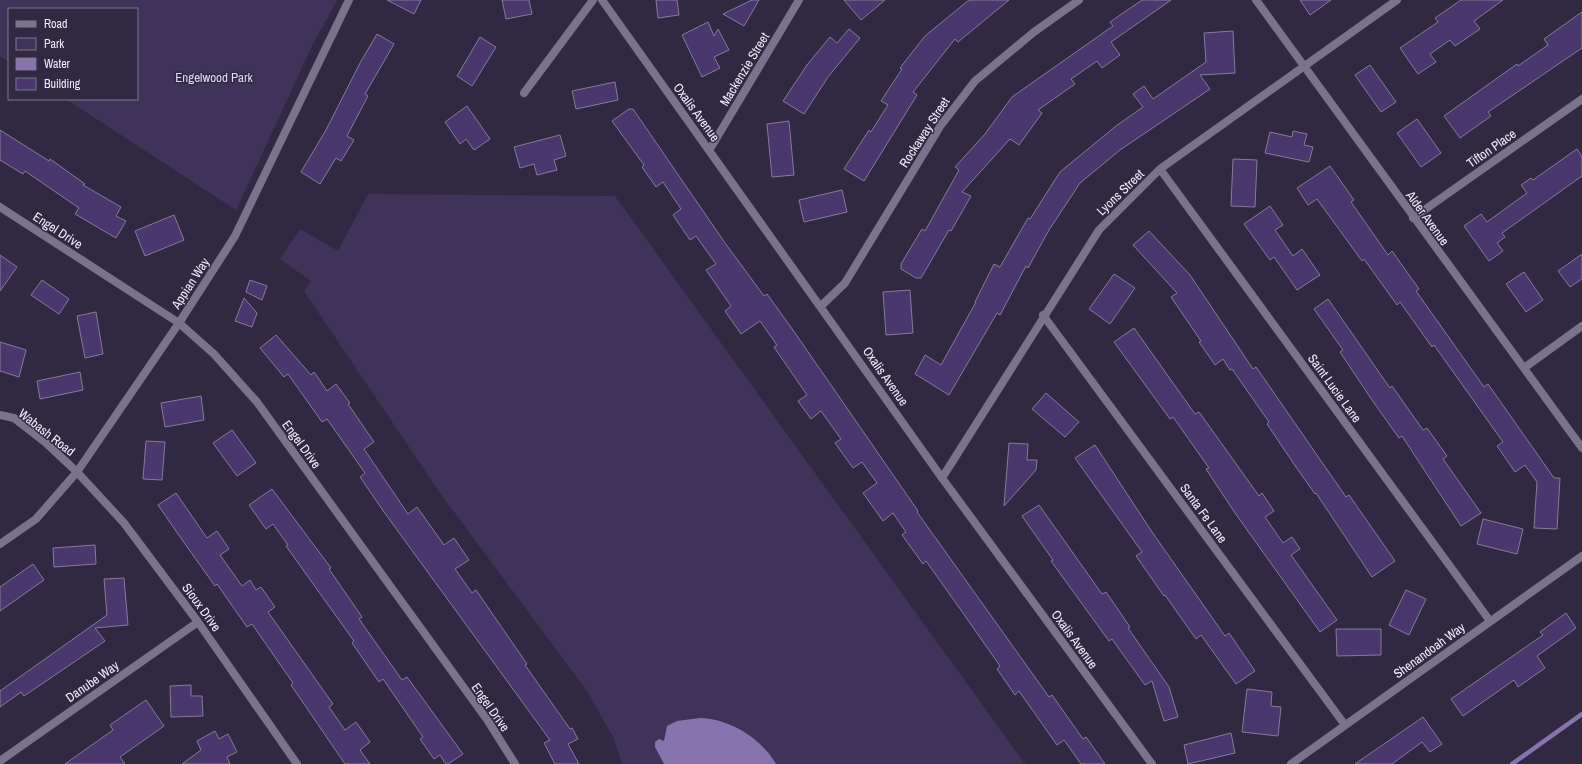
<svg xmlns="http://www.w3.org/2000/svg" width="1582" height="764" viewBox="0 0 1582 764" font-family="'Archivo Narrow',sans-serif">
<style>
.green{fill:#40335a}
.water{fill:#8774af}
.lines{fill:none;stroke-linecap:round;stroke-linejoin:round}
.stream{stroke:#8774af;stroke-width:4.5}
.building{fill:#4a376d;stroke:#857c99}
.minor{stroke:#7b738d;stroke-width:8}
.tertiary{stroke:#7b738d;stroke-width:8}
.labels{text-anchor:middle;stroke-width:3;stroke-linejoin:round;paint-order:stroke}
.street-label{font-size:13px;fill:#f0ecfc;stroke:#312941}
.park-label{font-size:13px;fill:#e1d7fa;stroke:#312941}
</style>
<rect width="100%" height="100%" fill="#312941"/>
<path class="green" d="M 0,0 L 337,0 L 313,44 L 236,210 L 66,99 L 137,99 L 137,9 L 9,9 L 9,62 L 0,56 Z
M 368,194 L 615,196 L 1025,764 L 622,764 L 613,737 L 587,691 L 440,493 L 304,291 L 311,281 L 280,259 L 300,229 L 338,251 Z"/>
<path class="water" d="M 700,718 C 730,719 761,738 776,764 L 664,764 L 655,747 L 655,742 L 659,739 L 664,741 L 667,726 L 677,721 Z"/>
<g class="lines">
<path class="stream" d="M 1512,764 L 1582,714"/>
</g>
<path class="building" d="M 387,0 L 421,0 L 414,14 Z
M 502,0 L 529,0 L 532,14 L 506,19 Z
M 656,0 L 677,0 L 679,15 L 658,18 Z
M 752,0 L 759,0 L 744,26 L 723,14 Z
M 844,0 L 885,0 L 861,20 Z
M 969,0 L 1009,0 L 958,42 L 955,39 L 913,92 L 917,95 L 864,181 L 844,169 L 869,130 L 871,132 L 888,105 L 881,101 L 902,69 L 900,68 L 925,36 Z
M 1142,0 L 1171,0 L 1111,42 L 1120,55 L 1102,68 L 1097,61 L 1071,79 L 1075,84 L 1038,110 L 1042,113 L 1019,145 L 1010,139 L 962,192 L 971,196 L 951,231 L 949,230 L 921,278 L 916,278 L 901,269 L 901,264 L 922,229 L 925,231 L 959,170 L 955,167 L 985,134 L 1012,97 L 1113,26 L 1110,22 Z
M 1300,0 L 1331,0 L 1310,15 Z
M 1461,0 L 1503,0 L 1474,21 L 1480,29 L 1455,46 L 1450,40 L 1430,54 L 1436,62 L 1418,74 L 1400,48 L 1438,22 L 1435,18 Z
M 1582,12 L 1582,48 L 1488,112 L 1491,116 L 1460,138 L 1444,116 L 1517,64 L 1518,66 L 1548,45 L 1544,39 Z
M 708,22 L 714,36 L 718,29 L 729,50 L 714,57 L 720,68 L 702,77 L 682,35 Z
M 849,29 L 860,38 L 828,77 L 804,114 L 783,101 L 807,65 L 830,37 L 837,43 Z
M 1233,31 L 1235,73 L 1200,75 L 1210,89 L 1120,150 L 1080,183 L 1049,230 L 1028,268 L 1026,266 L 1000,315 L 997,313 L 949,395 L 915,374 L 925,355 L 941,365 L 976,302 L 975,302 L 994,264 L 1000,267 L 1028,218 L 1030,219 L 1060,172 L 1116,126 L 1143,107 L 1133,94 L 1144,86 L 1153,99 L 1206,62 L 1204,33 Z
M 377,34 L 394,44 L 365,94 L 368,96 L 347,136 L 354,140 L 341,161 L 336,158 L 320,184 L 301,172 L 326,130 L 360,63 Z
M 480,37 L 496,47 L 472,86 L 457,76 Z
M 1370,65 L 1396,102 L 1381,112 L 1355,75 Z
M 615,82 L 618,100 L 576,109 L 572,91 Z
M 467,106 L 490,139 L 474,150 L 466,139 L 460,144 L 445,122 Z
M 629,109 L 633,109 L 725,243 L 764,296 L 767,294 L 795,333 L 918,511 L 917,512 L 1049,697 L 1052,695 L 1083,739 L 1086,737 L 1105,764 L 1081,764 L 1064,740 L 1057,745 L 1019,691 L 1015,695 L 997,669 L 1000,666 L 963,613 L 926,561 L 923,564 L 902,535 L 906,532 L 893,513 L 883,521 L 863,493 L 877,483 L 862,462 L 853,468 L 835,443 L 841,439 L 821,411 L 811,419 L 798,401 L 807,395 L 774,347 L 777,345 L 760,321 L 741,334 L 725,311 L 731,306 L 706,270 L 716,264 L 696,236 L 690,240 L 673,215 L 681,209 L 663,182 L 656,187 L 642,167 L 644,165 L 612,121 Z
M 1417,119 L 1441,153 L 1421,167 L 1397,133 Z
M 789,121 L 794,175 L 772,177 L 767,124 Z
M 0,130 L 49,161 L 50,159 L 85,184 L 83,185 L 121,207 L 116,216 L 126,221 L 116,238 L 75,214 L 79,208 L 25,171 L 23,174 L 0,160 Z
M 1293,131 L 1307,134 L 1304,145 L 1313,147 L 1309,162 L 1265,153 L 1270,132 L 1292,137 Z
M 560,135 L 566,156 L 554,160 L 557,170 L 537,175 L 534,164 L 520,168 L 514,147 Z
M 1577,149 L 1582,157 L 1582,176 L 1502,233 L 1505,237 L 1497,243 L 1503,251 L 1489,261 L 1464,226 L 1481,214 L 1487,222 L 1527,193 L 1521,185 L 1531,178 L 1533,180 Z
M 1233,159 L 1257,160 L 1255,207 L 1231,206 Z
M 1330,166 L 1354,200 L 1351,202 L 1388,255 L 1392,251 L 1419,289 L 1416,291 L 1484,387 L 1488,384 L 1554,478 L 1560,478 L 1557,529 L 1534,528 L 1537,482 L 1525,465 L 1515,472 L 1497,446 L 1503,442 L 1434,345 L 1432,347 L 1400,302 L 1397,305 L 1364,259 L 1362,261 L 1317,199 L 1308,205 L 1297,188 Z
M 842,190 L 847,212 L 804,222 L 799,200 Z
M 1270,206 L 1283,225 L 1275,230 L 1293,256 L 1302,249 L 1320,275 L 1297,290 L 1274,257 L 1270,260 L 1244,224 Z
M 174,215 L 184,240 L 145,256 L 135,231 Z
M 1149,231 L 1190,275 L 1253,369 L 1256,367 L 1346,497 L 1349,495 L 1395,561 L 1372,577 L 1316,493 L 1315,494 L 1296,467 L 1267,424 L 1269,422 L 1232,369 L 1230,370 L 1223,359 L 1215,365 L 1199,342 L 1201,341 L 1171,297 L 1177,293 L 1133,245 Z
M 1582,254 L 1582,279 L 1570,287 L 1558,271 Z
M 0,255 L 17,267 L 0,291 Z
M 1524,272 L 1543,300 L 1526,312 L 1506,284 Z
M 1114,274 L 1135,288 L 1110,324 L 1089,309 Z
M 42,280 L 69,299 L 59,314 L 31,295 Z
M 250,280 L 267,286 L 262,300 L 246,292 Z
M 910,290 L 913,333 L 886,335 L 883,292 Z
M 244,298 L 257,313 L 252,327 L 235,321 Z
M 1328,299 L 1390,388 L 1392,386 L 1423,430 L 1427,428 L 1447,456 L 1443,459 L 1481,513 L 1461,526 L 1402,436 L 1399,438 L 1372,400 L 1340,352 L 1343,350 L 1314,309 Z
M 96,312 L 103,354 L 85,358 L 77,316 Z
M 1134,328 L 1195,414 L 1199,412 L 1259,496 L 1262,493 L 1274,511 L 1265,517 L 1283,543 L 1292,537 L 1300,549 L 1291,555 L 1337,620 L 1320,632 L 1235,513 L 1206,469 L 1209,468 L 1173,417 L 1170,419 L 1114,342 Z
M 276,335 L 311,375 L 314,372 L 327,391 L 336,384 L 350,403 L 348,404 L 374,442 L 364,449 L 408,514 L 417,507 L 444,545 L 454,538 L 469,560 L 455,569 L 472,593 L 476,590 L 527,664 L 525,665 L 570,729 L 572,728 L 578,739 L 568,744 L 579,764 L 555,764 L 544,743 L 550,740 L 384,512 L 360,477 L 365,473 L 327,419 L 322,422 L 288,374 L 284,377 L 260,348 Z
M 0,342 L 26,350 L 19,377 L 0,371 Z
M 80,372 L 83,390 L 40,399 L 37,381 Z
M 1046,393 L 1079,422 L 1065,437 L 1032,409 Z
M 201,396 L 204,420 L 165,427 L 161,403 Z
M 232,430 L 256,463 L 237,476 L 213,443 Z
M 146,441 L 165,442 L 162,480 L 143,479 Z
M 1009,443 L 1028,444 L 1027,460 L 1037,460 L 1036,470 L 1004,506 Z
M 1095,445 L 1152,532 L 1225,636 L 1229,633 L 1255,671 L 1236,684 L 1201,635 L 1196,639 L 1165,595 L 1164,596 L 1136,556 L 1142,552 L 1075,458 Z
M 272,489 L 331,568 L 329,569 L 362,617 L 359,619 L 402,680 L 407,677 L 463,754 L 448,764 L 446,764 L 440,755 L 434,759 L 420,739 L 423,737 L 383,679 L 379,682 L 352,643 L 354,641 L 286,546 L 288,545 L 273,524 L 266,529 L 249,505 Z
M 176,493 L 207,538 L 217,531 L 229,549 L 220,555 L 242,586 L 250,580 L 256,590 L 261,587 L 275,607 L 268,612 L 333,704 L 329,707 L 345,730 L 356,722 L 370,742 L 360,750 L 370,764 L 345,764 L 291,685 L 293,683 L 252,624 L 247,627 L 217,584 L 215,586 L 185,544 L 158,505 Z
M 1039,505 L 1102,594 L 1106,592 L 1130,627 L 1128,628 L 1169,687 L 1178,717 L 1164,721 L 1152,681 L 1145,685 L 1112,639 L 1109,641 L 1051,561 L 1053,560 L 1022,516 Z
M 1483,519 L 1523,529 L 1517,554 L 1477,544 Z
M 95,545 L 96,564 L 54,567 L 53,548 Z
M 33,564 L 44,580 L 0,611 L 0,587 Z
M 124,578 L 128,625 L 95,628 L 105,641 L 24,696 L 21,692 L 0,707 L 0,691 L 107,615 L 104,579 Z
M 1406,590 L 1426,599 L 1409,635 L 1389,625 Z
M 1566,613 L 1576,628 L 1537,656 L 1545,668 L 1518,687 L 1514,680 L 1463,716 L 1451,699 L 1543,635 L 1540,632 Z
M 1336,629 L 1381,629 L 1381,655 L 1337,656 Z
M 191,685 L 191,696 L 202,696 L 203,716 L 171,717 L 170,686 Z
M 1247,689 L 1272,692 L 1271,706 L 1281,707 L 1278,736 L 1242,732 Z
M 146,700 L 164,726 L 120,757 L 125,764 L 65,764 L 113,730 L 110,725 Z
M 1423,717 L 1442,744 L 1430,752 L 1422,742 L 1392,764 L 1355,764 Z
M 215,731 L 219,739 L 228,734 L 237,752 L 227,757 L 230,764 L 182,764 L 201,750 L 197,741 Z
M 1231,733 L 1235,753 L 1188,764 L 1184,745 Z"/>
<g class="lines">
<path class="minor" d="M 1256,0 L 1582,448
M 524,93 L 593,0
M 710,149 L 799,0
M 1160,169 L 1490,621
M 0,207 L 179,323 L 214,354 L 257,402 L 488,721 L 515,764
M 1413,218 L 1582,99
M 821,306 L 845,283 L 941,125 L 975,81 L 1034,32 L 1079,0
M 1043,315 L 1345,725
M 1524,368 L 1582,326
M 0,415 L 14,418 L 45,442 L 77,472 L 124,523 L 198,622 L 297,764
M 942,478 L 1099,230 L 1160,169 L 1397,0
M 0,544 L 36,519 L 77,472 L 179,323 L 235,236 L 349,0
M 0,761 L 198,622
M 1291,764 L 1582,556"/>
<path class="tertiary" d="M 602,0 L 942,478 L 1152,764"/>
</g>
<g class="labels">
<g class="street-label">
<text transform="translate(744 69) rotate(-59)" y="5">Mackenzie Street</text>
<text transform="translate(697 112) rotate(54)" y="5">Oxalis Avenue</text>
<text transform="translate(924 132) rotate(-57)" y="5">Rockaway Street</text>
<text transform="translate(1491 148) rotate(-35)" y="5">Tifton Place</text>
<text transform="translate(1120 192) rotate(-44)" y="5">Lyons Street</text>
<text transform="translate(1428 218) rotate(54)" y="5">Alder Avenue</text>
<text transform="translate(58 230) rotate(33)" y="5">Engel Drive</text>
<text transform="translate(190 283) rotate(-57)" y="5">Appian Way</text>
<text transform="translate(886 376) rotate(55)" y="5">Oxalis Avenue</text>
<text transform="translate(1335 388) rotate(54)" y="5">Saint Lucie Lane</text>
<text transform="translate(47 432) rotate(38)" y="5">Wabash Road</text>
<text transform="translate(302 444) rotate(54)" y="5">Engel Drive</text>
<text transform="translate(1204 513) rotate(54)" y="5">Santa Fe Lane</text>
<text transform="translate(202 607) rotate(54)" y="5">Sioux Drive</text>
<text transform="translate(1075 639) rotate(54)" y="5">Oxalis Avenue</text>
<text transform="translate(1429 650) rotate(-36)" y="5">Shenandoah Way</text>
<text transform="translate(92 681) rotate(-35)" y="5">Danube Way</text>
<text transform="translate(491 707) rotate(55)" y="5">Engel Drive</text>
</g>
<g class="park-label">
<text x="214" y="82">Engelwood Park</text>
</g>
</g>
<rect x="8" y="8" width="130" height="92" fill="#312941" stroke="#7d778c"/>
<rect x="16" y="21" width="20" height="6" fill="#7b738d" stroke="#7d778c"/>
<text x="44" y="28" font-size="12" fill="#f0ecfc">Road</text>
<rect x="16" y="38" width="20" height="12" fill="#40335a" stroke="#7d778c"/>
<text x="44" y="48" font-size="12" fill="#f0ecfc">Park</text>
<rect x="16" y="58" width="20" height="12" fill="#8774af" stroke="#7d778c"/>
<text x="44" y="68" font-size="12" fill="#f0ecfc">Water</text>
<rect x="16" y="78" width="20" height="12" fill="#4a376d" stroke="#7d778c"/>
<text x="44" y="88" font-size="12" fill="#f0ecfc">Building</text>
</svg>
